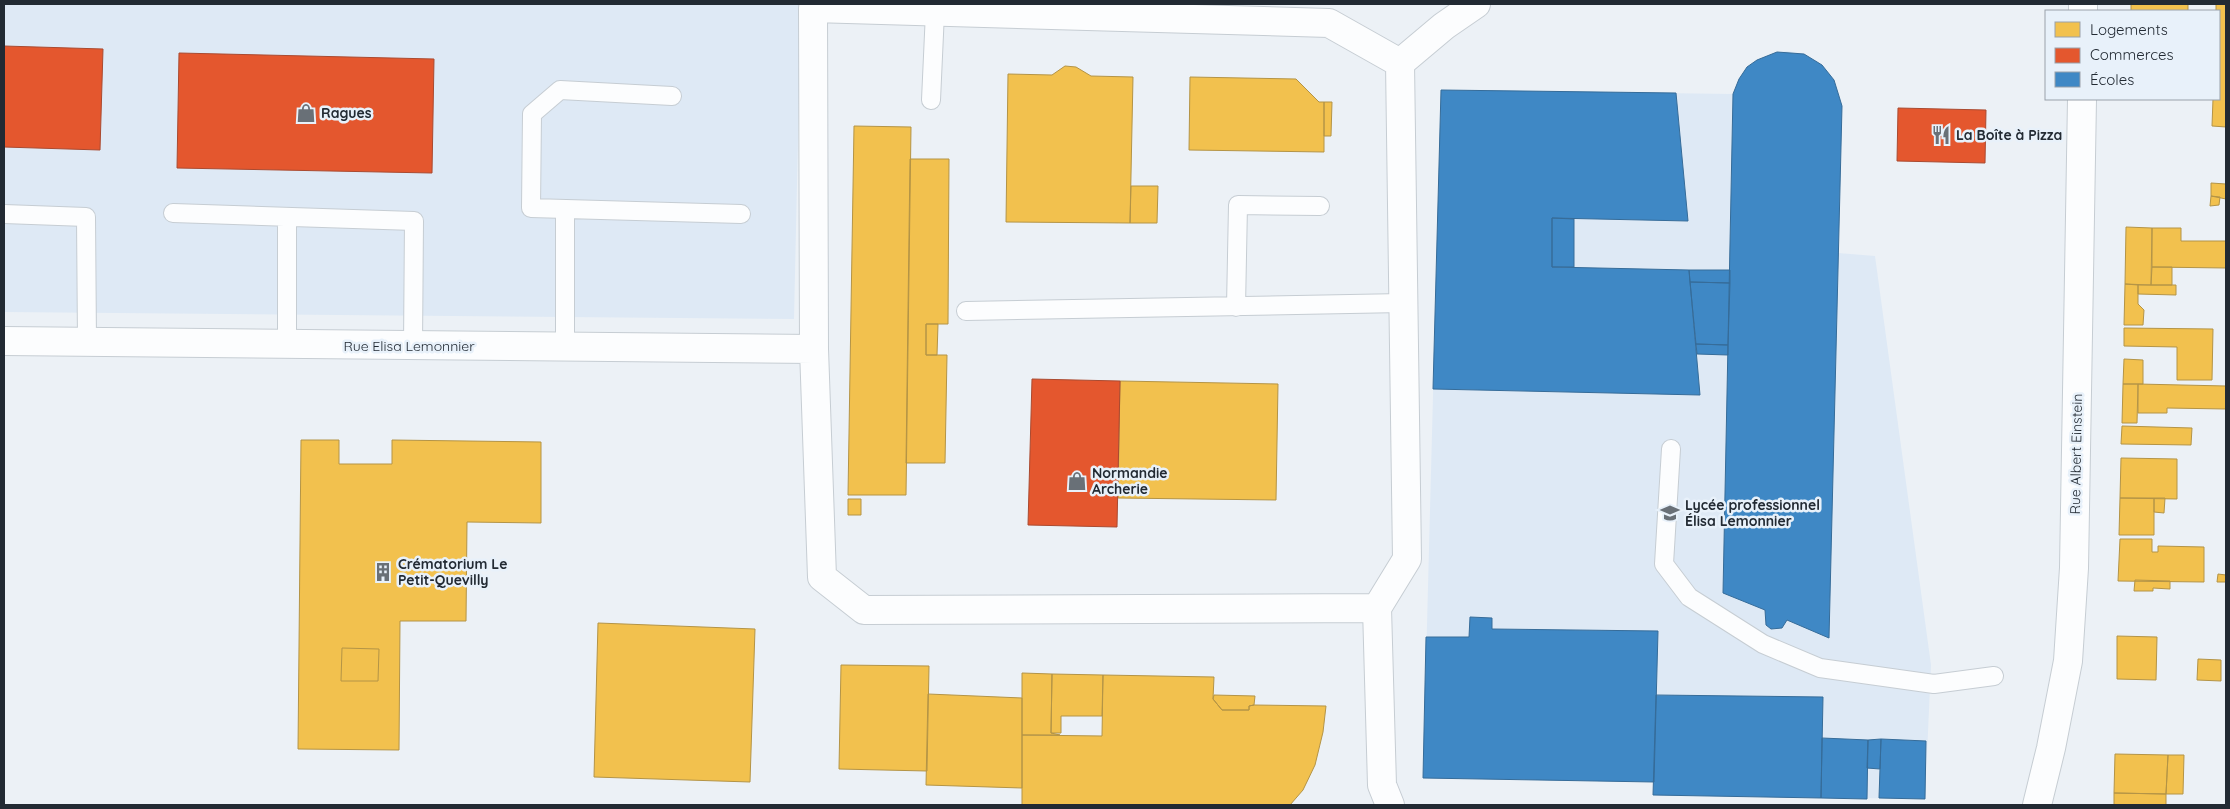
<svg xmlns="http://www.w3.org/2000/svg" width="2230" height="809" viewBox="0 0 2230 809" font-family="Quicksand,sans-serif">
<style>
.built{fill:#dee9f5}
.homes{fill:#f2c14e;stroke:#b49446}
.shops{fill:#e4572e;stroke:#aa4a30}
.schools{fill:#3f88c5;stroke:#366c99}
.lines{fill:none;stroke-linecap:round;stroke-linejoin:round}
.service-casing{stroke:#c6cdd3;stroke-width:20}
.minor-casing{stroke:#c6cdd3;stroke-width:30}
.service{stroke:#fcfdfe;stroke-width:18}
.minor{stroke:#fcfdfe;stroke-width:28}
.labels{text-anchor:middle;stroke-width:5;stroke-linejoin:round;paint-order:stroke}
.poi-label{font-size:14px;font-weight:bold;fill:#222a33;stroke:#e8f1fa;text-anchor:start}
.street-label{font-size:14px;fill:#222a33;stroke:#e8f1fa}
</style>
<rect width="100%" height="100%" fill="#ecf1f6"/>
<path class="built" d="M 4,4 L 801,4 L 794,319 L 4,312 Z
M 1787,51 L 1804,54 L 1817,61 L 1830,74 L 1839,93 L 1842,106 L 1838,253 L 1875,256 L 1931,665 L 1925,799 L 1653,795 L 1653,782 L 1423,778 L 1441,90 L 1733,94 L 1739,79 L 1757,60 L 1777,52 Z"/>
<path class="homes" d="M 2131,4 L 2188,4 L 2188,11 L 2131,11 Z
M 2216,4 L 2226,4 L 2226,127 L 2212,126 L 2213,99 L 2219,99 L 2219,11 L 2216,11 Z
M 1065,66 L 1076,67 L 1091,76 L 1133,77 L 1130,223 L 1006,222 L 1008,74 L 1052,75 Z
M 1190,77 L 1296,79 L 1319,102 L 1324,102 L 1324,152 L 1189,150 Z
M 1324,102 L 1332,102 L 1331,136 L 1324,136 Z
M 854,126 L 911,127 L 906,495 L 848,495 Z
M 910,159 L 949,159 L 948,324 L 926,324 L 926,355 L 947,355 L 945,463 L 906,463 Z
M 2211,183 L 2226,184 L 2226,199 L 2211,196 Z
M 1131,186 L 1158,186 L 1157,223 L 1130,223 Z
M 2211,196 L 2220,197 L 2219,205 L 2210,206 Z
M 2126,227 L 2152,228 L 2151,285 L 2125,284 Z
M 2152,228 L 2181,228 L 2181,241 L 2226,241 L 2226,268 L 2152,267 Z
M 2152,267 L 2172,267 L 2172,285 L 2151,285 Z
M 2125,284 L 2138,285 L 2138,304 L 2144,310 L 2143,325 L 2124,325 Z
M 2138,285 L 2176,285 L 2176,295 L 2138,294 Z
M 926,324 L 938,324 L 937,355 L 926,355 Z
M 2124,328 L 2213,329 L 2212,380 L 2177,380 L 2177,347 L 2124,346 Z
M 2124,359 L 2143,360 L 2143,384 L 2123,384 Z
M 1120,381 L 1278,384 L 1276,500 L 1118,498 Z
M 2123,384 L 2138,384 L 2137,423 L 2122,423 Z
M 2138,384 L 2226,386 L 2226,409 L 2167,408 L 2167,413 L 2138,413 Z
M 2122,426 L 2192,428 L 2191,445 L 2121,444 Z
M 301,440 L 339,440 L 339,464 L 392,464 L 392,440 L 541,442 L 541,523 L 467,522 L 466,621 L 400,621 L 399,750 L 298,749 Z
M 2121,458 L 2177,459 L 2177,499 L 2120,498 Z
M 2120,498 L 2154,498 L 2154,535 L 2119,535 Z
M 2154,498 L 2165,498 L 2164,513 L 2154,512 Z
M 848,499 L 861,499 L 861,515 L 848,515 Z
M 2120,539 L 2152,539 L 2152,552 L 2158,552 L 2158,546 L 2204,547 L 2204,582 L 2118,581 Z
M 2218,574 L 2226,575 L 2226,582 L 2217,582 Z
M 2135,580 L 2170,581 L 2170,589 L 2153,588 L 2153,591 L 2134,591 Z
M 598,623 L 755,629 L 750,782 L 594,777 Z
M 2117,636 L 2157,637 L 2156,680 L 2117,679 Z
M 342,648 L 379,649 L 378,681 L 341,681 Z
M 2198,659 L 2221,660 L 2221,681 L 2197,680 Z
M 841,665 L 929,666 L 927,771 L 839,769 Z
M 1022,673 L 1052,674 L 1051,733 L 1060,735 L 1022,735 Z
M 1052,674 L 1103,675 L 1102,716 L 1061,716 L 1061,733 L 1051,733 Z
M 1103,675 L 1214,677 L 1213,699 L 1222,710 L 1249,710 L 1249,706 L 1254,705 L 1326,706 L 1323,732 L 1315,765 L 1303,790 L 1290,805 L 1022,805 L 1022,735 L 1102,736 Z
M 928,694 L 1022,698 L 1022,788 L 926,785 Z
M 1214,695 L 1255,696 L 1254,705 L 1249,706 L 1249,710 L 1222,710 L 1213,699 Z
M 2115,754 L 2168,755 L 2166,794 L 2114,793 Z
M 2168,755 L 2184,755 L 2183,794 L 2166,794 Z
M 2114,793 L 2166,794 L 2166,805 L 2114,805 Z"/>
<path class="shops" d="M 4,46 L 103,49 L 100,150 L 4,147 Z
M 179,53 L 434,59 L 432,173 L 177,168 Z
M 1898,108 L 1986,110 L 1985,163 L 1897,161 Z
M 1032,379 L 1120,381 L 1117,527 L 1028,525 Z"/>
<path class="schools" d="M 1777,52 L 1804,54 L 1822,65 L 1834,80 L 1842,106 L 1829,638 L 1787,620 L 1782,628 L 1771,629 L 1766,625 L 1765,610 L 1723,593 L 1733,94 L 1739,79 L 1747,67 L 1757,60 Z
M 1441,90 L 1676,93 L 1688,221 L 1552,218 L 1552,267 L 1689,270 L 1700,395 L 1433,389 Z
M 1552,218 L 1574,219 L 1574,267 L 1552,267 Z
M 1689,270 L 1730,270 L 1730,283 L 1690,282 Z
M 1690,282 L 1730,283 L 1728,345 L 1696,344 Z
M 1696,344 L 1728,345 L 1728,355 L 1697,354 Z
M 1470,617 L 1492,618 L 1492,629 L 1658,631 L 1654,782 L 1423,778 L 1426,637 L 1469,637 Z
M 1656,695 L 1823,697 L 1821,798 L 1653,795 Z
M 1822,738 L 1868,740 L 1867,799 L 1821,798 Z
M 1881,739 L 1926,741 L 1925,799 L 1879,798 Z
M 1881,739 L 1880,769 L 1867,768 L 1868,740 Z"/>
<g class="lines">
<g class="service-casing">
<path id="service" d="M 672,96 L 560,90 L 532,114 L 531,208 L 741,214
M 931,100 L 935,12
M 565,209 L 565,347
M 173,213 L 414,221 L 413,346
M 4,214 L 86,217 L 87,342
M 287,217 L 287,345
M 1236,307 L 1238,205 L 1320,206
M 966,311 L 1403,303
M 1671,449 L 1664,564 L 1689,597 L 1763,644 L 1820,668 L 1934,684 L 1994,676"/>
</g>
<g class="minor-casing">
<path id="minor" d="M 2083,11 L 2083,4
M 1400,63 L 1444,26 L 1476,4
M 4,341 L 814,349
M 1377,608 L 864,610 L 822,577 L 814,349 L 813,8 L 1329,23 L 1400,63
M 1390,805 L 1382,785 L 1377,608 L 1407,559 L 1400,63
M 2037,805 L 2051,748 L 2068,661 L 2074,568 L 2082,99"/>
</g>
<use href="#service" class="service"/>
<use href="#minor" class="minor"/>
</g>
<defs>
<g id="shop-bare" transform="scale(1.5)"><path d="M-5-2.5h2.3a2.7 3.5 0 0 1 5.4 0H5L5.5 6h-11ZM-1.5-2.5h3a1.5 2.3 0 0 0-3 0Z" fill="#697077" stroke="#e8f1fa" stroke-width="2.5" paint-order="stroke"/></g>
<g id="restaurant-bare" transform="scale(1.5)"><path d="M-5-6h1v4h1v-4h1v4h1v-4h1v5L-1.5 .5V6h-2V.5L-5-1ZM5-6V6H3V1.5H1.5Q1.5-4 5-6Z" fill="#697077" stroke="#e8f1fa" stroke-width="2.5" paint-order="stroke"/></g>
<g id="school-bare" transform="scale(1.5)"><path d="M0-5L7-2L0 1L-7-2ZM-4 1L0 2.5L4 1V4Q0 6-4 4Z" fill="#697077" stroke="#e8f1fa" stroke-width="2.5" paint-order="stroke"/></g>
<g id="building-bare" transform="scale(1.5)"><path d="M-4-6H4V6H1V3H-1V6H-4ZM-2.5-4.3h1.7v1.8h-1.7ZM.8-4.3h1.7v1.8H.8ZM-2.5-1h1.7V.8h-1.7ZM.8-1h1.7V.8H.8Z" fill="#697077" stroke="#e8f1fa" stroke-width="2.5" paint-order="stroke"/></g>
</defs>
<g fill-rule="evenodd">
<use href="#shop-bare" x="306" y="113"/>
<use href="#restaurant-bare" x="1941" y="135"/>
<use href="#shop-bare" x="1077" y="481"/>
<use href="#school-bare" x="1670" y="513"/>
<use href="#building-bare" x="383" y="572"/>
</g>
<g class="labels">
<g class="poi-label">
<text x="321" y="118">Ragues</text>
<text x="1956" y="140">La Boîte à Pizza</text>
<text x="1092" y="478">Normandie<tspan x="1092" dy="16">Archerie</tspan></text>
<text x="1685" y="510">Lycée professionnel<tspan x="1685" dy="16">Élisa Lemonnier</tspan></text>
<text x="398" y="569">Crématorium Le<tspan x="398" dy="16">Petit-Quevilly</tspan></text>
</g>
<g class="street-label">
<text x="409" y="351">Rue Elisa Lemonnier</text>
<text transform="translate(2076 454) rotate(-89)" y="5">Rue Albert Einstein</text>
</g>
</g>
<rect width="2230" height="809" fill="none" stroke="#222a33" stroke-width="10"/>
<rect x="2045" y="10" width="175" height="90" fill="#e8f1fa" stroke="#99a1aa"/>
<rect x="2055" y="22" width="25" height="15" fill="#f2c14e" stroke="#99a1aa"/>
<text x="2090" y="35" font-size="15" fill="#222a33">Logements</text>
<rect x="2055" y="48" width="25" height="15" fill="#e4572e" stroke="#99a1aa"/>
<text x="2090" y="60" font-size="15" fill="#222a33">Commerces</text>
<rect x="2055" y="72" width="25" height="15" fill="#3f88c5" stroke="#99a1aa"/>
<text x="2090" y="85" font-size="15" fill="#222a33">Écoles</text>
</svg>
